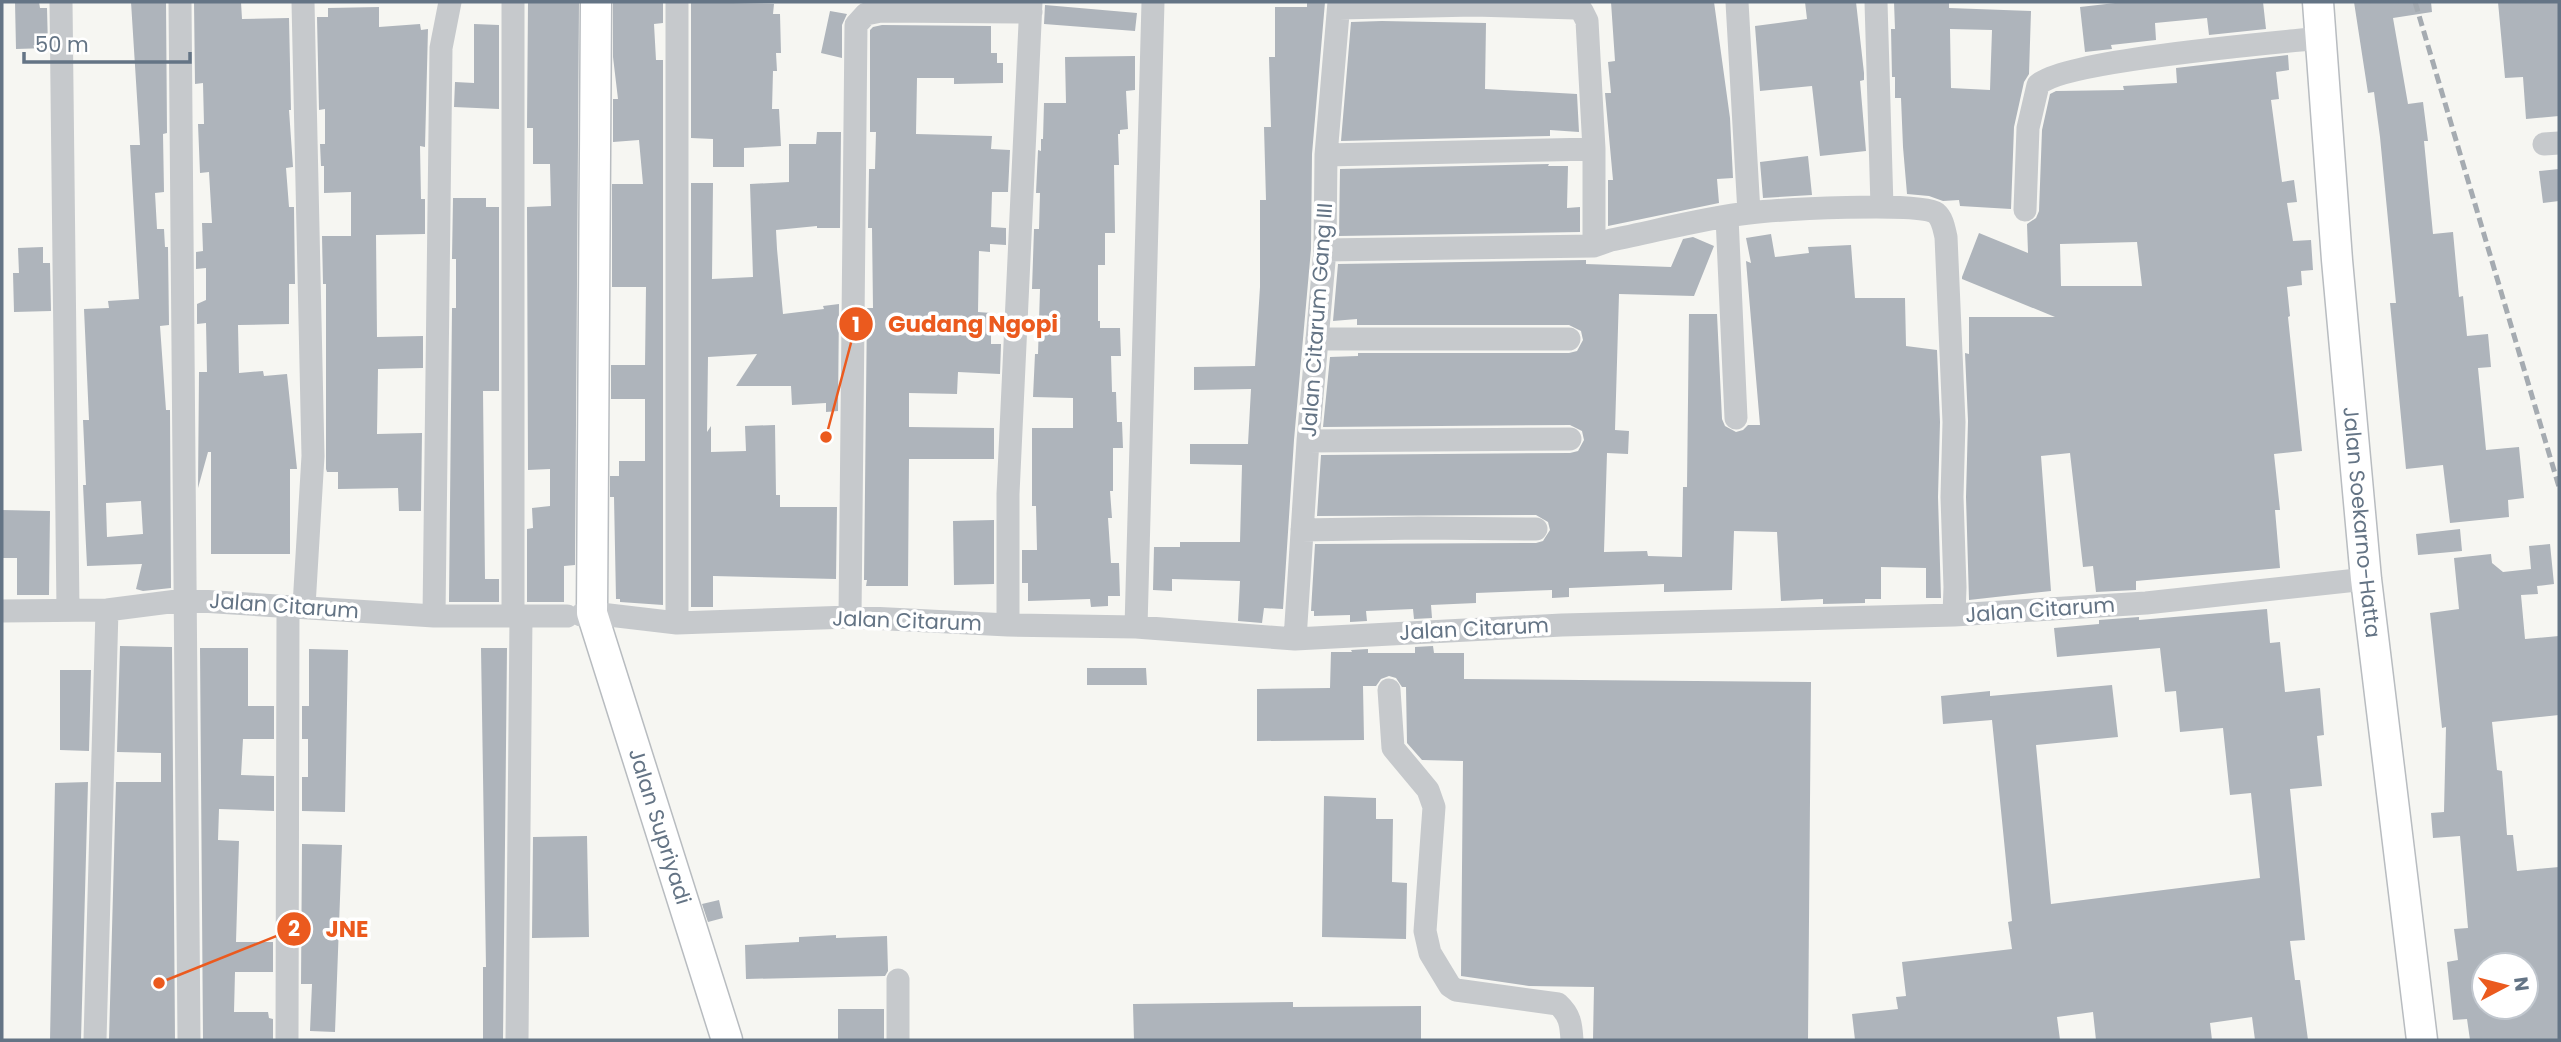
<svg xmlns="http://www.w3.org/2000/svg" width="2561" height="1042" viewBox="0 0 2561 1042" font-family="Poppins,sans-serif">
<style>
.building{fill:#aeb4bb;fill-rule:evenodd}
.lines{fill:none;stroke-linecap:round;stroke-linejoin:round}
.major-casing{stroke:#b8bcc0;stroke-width:33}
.minor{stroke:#c6c9cc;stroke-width:23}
.major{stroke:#fff;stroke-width:30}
.rail{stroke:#a5abb1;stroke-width:5;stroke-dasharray:10 5;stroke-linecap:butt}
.labels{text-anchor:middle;stroke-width:7;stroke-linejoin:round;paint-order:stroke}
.street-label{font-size:21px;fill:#647485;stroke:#fff}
.leader{fill:none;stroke:#eb5a1e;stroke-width:2.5}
.callout-dot{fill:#eb5a1e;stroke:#fff;stroke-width:2.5}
.mark-label{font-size:21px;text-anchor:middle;font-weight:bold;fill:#fff}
.callout-label{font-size:23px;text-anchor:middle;font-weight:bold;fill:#eb5a1e;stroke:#fff;stroke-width:7;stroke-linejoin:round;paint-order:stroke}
</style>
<rect width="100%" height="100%" fill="#f6f6f2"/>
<path class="building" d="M 15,2 L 39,2 L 40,8 L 47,8 L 48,48 L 16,49 Z
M 131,2 L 166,2 L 167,133 L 163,134 L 164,192 L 155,193 L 157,229 L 164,229 L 165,247 L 168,247 L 169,325 L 160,326 L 166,410 L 170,410 L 171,588 L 143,591 L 136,589 L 142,564 L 87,566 L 83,485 L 86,485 L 83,420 L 89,420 L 84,309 L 109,308 L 108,301 L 139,299 L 130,145 L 140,145 ZM 141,501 L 143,534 L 107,537 L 106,503 Z
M 194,2 L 241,2 L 242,19 L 289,18 L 291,110 L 289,110 L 293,167 L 286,168 L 289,207 L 294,207 L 295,284 L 289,284 L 289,324 L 238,325 L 239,373 L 263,371 L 264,376 L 287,374 L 297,469 L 290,469 L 290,554 L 211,554 L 211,452 L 208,452 L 198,488 L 199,372 L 207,372 L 206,323 L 197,324 L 197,304 L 206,300 L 206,268 L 196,269 L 196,252 L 203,251 L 202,223 L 212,223 L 209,172 L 200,173 L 198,124 L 204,124 L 203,83 L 195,84 Z
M 528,2 L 579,2 L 575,565 L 564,566 L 564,602 L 527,602 L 527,529 L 533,528 L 532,508 L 550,506 L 550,469 L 528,470 L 527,207 L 551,206 L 550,164 L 533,164 L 533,128 L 527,128 Z
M 613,2 L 663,2 L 663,23 L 654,24 L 656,60 L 663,60 L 663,605 L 620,602 L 620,599 L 616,599 L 614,497 L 610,497 L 610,476 L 619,476 L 619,461 L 645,461 L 645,399 L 611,399 L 611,365 L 645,365 L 646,287 L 612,287 L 612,184 L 643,184 L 639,140 L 613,142 L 613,99 L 618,99 L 613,57 Z
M 691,2 L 774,4 L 773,14 L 780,14 L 781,53 L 776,53 L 777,71 L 773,71 L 772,109 L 779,109 L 781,146 L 744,148 L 744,167 L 713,167 L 713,139 L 691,138 Z
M 1307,2 L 1325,2 L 1312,154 L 1311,249 L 1294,440 L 1283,609 L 1264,608 L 1262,623 L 1238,621 L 1240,581 L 1172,579 L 1172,591 L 1153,590 L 1154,547 L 1180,547 L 1180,542 L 1240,542 L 1242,465 L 1190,464 L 1190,444 L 1248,444 L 1251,389 L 1194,390 L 1194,367 L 1255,366 L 1260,287 L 1260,200 L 1266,200 L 1264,127 L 1271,127 L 1269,57 L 1275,57 L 1275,7 L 1307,7 Z
M 1611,2 L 1714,2 L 1730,118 L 1733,178 L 1717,179 L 1719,203 L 1608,226 L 1608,180 L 1613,180 L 1605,93 L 1611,93 L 1608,62 L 1615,61 Z
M 1805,2 L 1856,2 L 1864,73 L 1864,80 L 1860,81 L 1866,151 L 1820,156 L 1812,86 L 1760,91 L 1755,26 L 1807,19 Z
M 1894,2 L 1949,2 L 1949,8 L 2031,11 L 2029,74 L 2024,82 L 2014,127 L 2011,209 L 1960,206 L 1959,200 L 1943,201 L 1929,196 L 1907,194 L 1903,147 L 1901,98 L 1895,98 L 1895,77 L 1892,77 L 1891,29 L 1895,29 ZM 1950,29 L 1992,30 L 1990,90 L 1951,88 Z
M 2124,2 L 2263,2 L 2266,29 L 2209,35 L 2207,18 L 2155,23 L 2156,40 L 2111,45 L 2112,49 L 2085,52 L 2080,7 Z
M 2354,2 L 2431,2 L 2432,12 L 2393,18 L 2408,104 L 2423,102 L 2428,141 L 2424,141 L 2433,234 L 2453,232 L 2459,297 L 2463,296 L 2467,336 L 2488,334 L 2491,367 L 2478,368 L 2486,450 L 2519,447 L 2524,498 L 2508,500 L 2509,517 L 2450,523 L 2443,465 L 2406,469 L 2390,303 L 2396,303 L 2380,137 L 2374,92 L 2368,93 Z
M 2498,2 L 2559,2 L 2559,116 L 2526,119 L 2523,77 L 2505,78 Z
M 1045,5 L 1137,13 L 1135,31 L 1044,24 Z
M 379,7 L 379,27 L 420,24 L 421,30 L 428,29 L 425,147 L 420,146 L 421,199 L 425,199 L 425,234 L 376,235 L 377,337 L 423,336 L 423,368 L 378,369 L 377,434 L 422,433 L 421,511 L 399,511 L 398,488 L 338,489 L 338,472 L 327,472 L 326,469 L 326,284 L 323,284 L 322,236 L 351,236 L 351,192 L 324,193 L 324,166 L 321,166 L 320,144 L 325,144 L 325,109 L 319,110 L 317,17 L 328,17 L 328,8 Z
M 830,11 L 847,14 L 842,25 L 842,58 L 821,53 Z
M 1382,21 L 1486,23 L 1485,89 L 1577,94 L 1579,132 L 1550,130 L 1550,136 L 1341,141 L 1351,22 Z
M 474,24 L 499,25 L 499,109 L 454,107 L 455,82 L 474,83 Z
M 882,25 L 991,26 L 991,53 L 997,53 L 997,63 L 1003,63 L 1003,83 L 954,84 L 954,78 L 917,78 L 916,134 L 992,136 L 991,149 L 1010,150 L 1008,192 L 992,192 L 991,227 L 1006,228 L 1006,245 L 990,244 L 990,252 L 979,251 L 978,312 L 991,313 L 991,344 L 1001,344 L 1000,374 L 958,372 L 957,394 L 909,393 L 909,427 L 994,428 L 994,459 L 909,459 L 908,586 L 866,586 L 867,580 L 864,580 L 867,308 L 873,308 L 872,228 L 868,228 L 869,169 L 875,169 L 876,132 L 870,132 L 870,30 L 873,27 Z
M 2288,55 L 2289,70 L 2276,72 L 2279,99 L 2271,100 L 2282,182 L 2294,180 L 2297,202 L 2287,203 L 2293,241 L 2311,240 L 2313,270 L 2301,271 L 2302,285 L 2287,287 L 2290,316 L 2288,317 L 2302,451 L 2274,454 L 2280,510 L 2275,510 L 2280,568 L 2136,581 L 2136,590 L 2096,592 L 2093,566 L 2083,567 L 2070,453 L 2041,456 L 2051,591 L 1969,600 L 1966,497 L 1968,421 L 1965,353 L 1969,354 L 1969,317 L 2055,317 L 1962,279 L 1962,277 L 1979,233 L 2028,253 L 2027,224 L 2036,218 L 2039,211 L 2042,130 L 2050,94 L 2056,91 L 2124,90 L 2123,86 L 2177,83 L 2176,68 ZM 2137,242 L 2142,286 L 2061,286 L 2060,244 Z
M 1135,56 L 1135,90 L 1126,91 L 1128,129 L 1120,130 L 1120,134 L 1118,134 L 1119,165 L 1114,165 L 1115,233 L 1105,233 L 1105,265 L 1098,265 L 1098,321 L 1100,321 L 1100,328 L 1120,328 L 1121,356 L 1111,356 L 1112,392 L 1116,392 L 1117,422 L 1122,422 L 1123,448 L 1113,448 L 1113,491 L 1110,491 L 1112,518 L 1108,518 L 1111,563 L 1119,563 L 1120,596 L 1108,596 L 1108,606 L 1091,607 L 1090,599 L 1028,601 L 1028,583 L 1022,583 L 1022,550 L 1037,550 L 1036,506 L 1032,506 L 1032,428 L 1073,428 L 1073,398 L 1033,397 L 1035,354 L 1038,354 L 1040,289 L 1032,289 L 1034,229 L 1039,229 L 1040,193 L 1036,193 L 1038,150 L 1041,151 L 1041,139 L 1043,139 L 1044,103 L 1066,103 L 1065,57 Z
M 817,132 L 841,132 L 840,228 L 817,228 L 817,226 L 776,230 L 777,249 L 783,314 L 824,309 L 823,306 L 839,304 L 838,411 L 826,412 L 826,403 L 792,405 L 791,386 L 736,386 L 757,354 L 708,357 L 707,432 L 711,426 L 711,452 L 746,451 L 745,426 L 775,425 L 776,495 L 780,495 L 780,507 L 837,507 L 836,579 L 713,576 L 713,607 L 691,607 L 691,183 L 713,183 L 712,279 L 753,277 L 750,184 L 789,182 L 789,144 L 816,144 Z
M 1808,156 L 1812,195 L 1763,198 L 1760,162 Z
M 1549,164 L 1548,166 L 1568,166 L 1567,208 L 1580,207 L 1580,232 L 1339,236 L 1340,169 Z
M 2559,169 L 2559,201 L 2543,203 L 2539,171 Z
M 453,198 L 486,198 L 486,207 L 499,207 L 499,391 L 483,391 L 485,579 L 499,579 L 499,602 L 449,602 L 452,308 L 456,308 L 456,259 L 452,259 Z
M 1771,234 L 1775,257 L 1809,253 L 1808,247 L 1851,245 L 1855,298 L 1905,298 L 1906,346 L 1937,350 L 1940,422 L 1938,497 L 1941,598 L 1926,598 L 1926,568 L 1881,567 L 1881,599 L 1865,599 L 1865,603 L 1823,604 L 1823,599 L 1781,601 L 1777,532 L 1734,531 L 1732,590 L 1664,592 L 1664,584 L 1569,588 L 1569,597 L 1552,598 L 1552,590 L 1476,593 L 1476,603 L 1431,605 L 1432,618 L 1414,619 L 1413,609 L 1366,611 L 1367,621 L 1350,622 L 1350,615 L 1314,616 L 1314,611 L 1311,611 L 1315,544 L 1536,543 L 1543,541 L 1550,530 L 1548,522 L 1536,515 L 1317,516 L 1321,455 L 1570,453 L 1578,451 L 1584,440 L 1582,431 L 1570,425 L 1323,427 L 1330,357 L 1358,356 L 1358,353 L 1569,353 L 1577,351 L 1583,340 L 1581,331 L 1569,325 L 1357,325 L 1357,319 L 1333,321 L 1338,264 L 1586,260 L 1586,264 L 1671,267 L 1683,239 L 1693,237 L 1714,246 L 1694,296 L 1619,294 L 1615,430 L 1629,431 L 1628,454 L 1607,453 L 1604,552 L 1647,551 L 1648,556 L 1682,557 L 1683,487 L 1687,487 L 1689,314 L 1717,314 L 1722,419 L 1725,426 L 1736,432 L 1743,430 L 1748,425 L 1760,425 L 1746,261 L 1751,263 L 1746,238 Z
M 43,247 L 43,263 L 50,263 L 51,311 L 14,312 L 13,273 L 19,273 L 18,248 Z
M 2,510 L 50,511 L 49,595 L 17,595 L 17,558 L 2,558 Z
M 994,520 L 994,584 L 954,585 L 953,521 Z
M 2460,529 L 2462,551 L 2418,555 L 2416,534 Z
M 2550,544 L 2554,584 L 2537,586 L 2538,594 L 2521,595 L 2525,639 L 2559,636 L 2559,715 L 2492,722 L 2497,770 L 2502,771 L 2507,835 L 2513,835 L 2517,871 L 2559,867 L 2559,1040 L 2470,1040 L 2467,1019 L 2453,1020 L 2447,962 L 2458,960 L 2454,929 L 2468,928 L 2460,836 L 2433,838 L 2431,813 L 2444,812 L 2446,727 L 2442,728 L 2430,613 L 2459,609 L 2454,558 L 2491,554 L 2492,563 L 2503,572 L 2531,569 L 2529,546 ZM 2484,965 L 2526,965 L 2526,1007 L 2484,1007 Z
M 2267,609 L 2270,643 L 2280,642 L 2285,692 L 2320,688 L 2324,735 L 2317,736 L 2322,786 L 2290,789 L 2305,940 L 2290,941 L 2295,980 L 2300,980 L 2308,1040 L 2255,1040 L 2252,1017 L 2210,1023 L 2212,1040 L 2096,1040 L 2093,1012 L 2057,1017 L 2060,1040 L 1855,1040 L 1852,1014 L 1898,1009 L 1896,997 L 1906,996 L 1902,962 L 2012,949 L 2008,922 L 2012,921 L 1992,720 L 1943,724 L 1941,696 L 1990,691 L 1990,696 L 2112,685 L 2118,737 L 2036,745 L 2051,904 L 2260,878 L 2251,793 L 2230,795 L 2223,728 L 2180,732 L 2176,691 L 2165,692 L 2160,648 L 2057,657 L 2054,628 L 2099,624 L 2099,620 L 2139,617 L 2139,620 Z
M 120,646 L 172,647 L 175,1040 L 109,1040 L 116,782 L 161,782 L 161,753 L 117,752 Z
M 1433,646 L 1434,653 L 1464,653 L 1464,679 L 1811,682 L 1808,1040 L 1593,1040 L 1594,987 L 1529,986 L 1461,976 L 1463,761 L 1422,760 L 1407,743 L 1406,687 L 1402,687 L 1396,678 L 1389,676 L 1381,679 L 1376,686 L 1363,686 L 1364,740 L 1257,741 L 1257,689 L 1330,688 L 1331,652 L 1352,652 L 1351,650 L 1368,649 L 1368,653 L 1415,653 L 1415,647 Z
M 200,648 L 248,648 L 248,706 L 274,706 L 274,739 L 243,739 L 241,775 L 274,776 L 274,811 L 219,809 L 218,840 L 239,841 L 236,942 L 273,942 L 273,972 L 235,972 L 234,1012 L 268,1012 L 269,1018 L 273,1019 L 273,1040 L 203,1040 Z
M 481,648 L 507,648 L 503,1040 L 483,1040 L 483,967 L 486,967 Z
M 309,649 L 348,650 L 345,812 L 302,811 L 302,777 L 308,777 L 308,739 L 302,739 L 302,706 L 309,706 Z
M 1087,668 L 1146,668 L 1147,685 L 1087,685 Z
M 60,670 L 91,670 L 89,751 L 60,750 Z
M 88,782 L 81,1040 L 50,1040 L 55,783 Z
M 1324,796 L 1376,798 L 1376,819 L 1393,819 L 1392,882 L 1407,883 L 1406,939 L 1322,937 Z
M 587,836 L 589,937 L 532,938 L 533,837 Z
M 302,844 L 342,845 L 335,1032 L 310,1031 L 312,984 L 301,984 Z
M 719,900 L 723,918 L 708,922 L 702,904 Z
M 836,935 L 836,938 L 887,936 L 888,971 L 885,976 L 746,979 L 745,945 L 799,942 L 799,937 Z
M 1293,1002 L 1293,1007 L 1421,1006 L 1421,1040 L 1134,1040 L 1133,1004 Z
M 838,1009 L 884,1009 L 884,1040 L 838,1040 Z"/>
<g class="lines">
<g class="major-casing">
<g id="major">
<path id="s1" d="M 596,2 L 592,613 L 727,1040"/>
<path id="s2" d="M 2318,2 L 2337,260 L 2366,579 L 2422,1040"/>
</g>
</g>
<path class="minor" d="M 61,2 L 68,610
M 180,2 L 189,1040
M 303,2 L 313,456 L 304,606
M 1737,2 L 1749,213
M 1876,2 L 1882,207
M 1339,8 L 1474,5 L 1575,8 L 1582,11 L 1587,21 L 1594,149 L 1594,246 L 1611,240 C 1657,231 1703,218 1749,213 C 1775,210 1921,201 1936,213 C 1943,219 1944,229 1946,237 L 1954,422 L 1952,497 L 1955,587 L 1954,615
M 2544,144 L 2559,143
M 1326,155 L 1594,149
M 2025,210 L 2028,128 L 2038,85 C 2063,60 2275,43 2321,38
M 1727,217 L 1736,418
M 1325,250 L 1594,246
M 1317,339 L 1569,339
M 1308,441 L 1570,439
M 1302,530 L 1419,528 L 1536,529
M 2,611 L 107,610 L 185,600 L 434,616 L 567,616
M 581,615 L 592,613 L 677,623 L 850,617 L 1008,625 L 1136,627 L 1295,639 L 1562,625 L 1954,615 L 2146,603 L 2366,579
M 434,616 L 441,48 L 450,2
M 513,616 L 513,2
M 850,617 L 856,25 L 866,14 L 881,11 L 1031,12
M 677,623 L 677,2
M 1008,625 L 1008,494 L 1031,2
M 1136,627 L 1153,2
M 1295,639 L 1308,441 L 1325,250 L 1326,155 L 1339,2
M 1389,690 L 1393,748 L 1428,790 L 1434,807 L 1425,931 L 1430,953 L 1450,986 L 1456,990 L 1558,1004 C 1570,1015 1571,1024 1572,1040
M 898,980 L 898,1040
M 95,1040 L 107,610
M 287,1040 L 288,608
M 517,1040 L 521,616"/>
<use href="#major" class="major"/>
<path class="rail" d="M 2415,2 L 2559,487"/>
</g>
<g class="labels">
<g class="street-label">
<text transform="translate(1317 320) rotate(-86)" y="7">Jalan Citarum Gang III</text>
<text dy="7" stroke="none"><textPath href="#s2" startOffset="522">Jalan Soekarno-Hatta</textPath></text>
<text transform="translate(284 606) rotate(4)" y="7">Jalan Citarum</text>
<text transform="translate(2040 610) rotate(-4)" y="7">Jalan Citarum</text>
<text transform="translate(907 621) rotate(2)" y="7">Jalan Citarum</text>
<text transform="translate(1474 629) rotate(-3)" y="7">Jalan Citarum</text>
<text dy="7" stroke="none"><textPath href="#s1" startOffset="835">Jalan Supriyadi</textPath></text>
</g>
</g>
<path class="leader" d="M826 437L856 324M159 983L294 929"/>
<g class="callout-dot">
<circle cx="826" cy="437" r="7"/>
<circle cx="159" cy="983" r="7"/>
<circle cx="856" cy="324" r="18"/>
<circle cx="294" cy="929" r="18"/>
</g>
<g class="mark-label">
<text x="856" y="332">1</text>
<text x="294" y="936">2</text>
</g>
<g class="callout-label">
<text x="973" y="332">Gudang Ngopi</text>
<text x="347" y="937">JNE</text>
</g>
<rect width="2561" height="1042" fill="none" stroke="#647485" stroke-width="7"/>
<g transform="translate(2505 986) rotate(83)"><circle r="33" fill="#ffffff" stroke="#c1c7ce" stroke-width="2"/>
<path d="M0-5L12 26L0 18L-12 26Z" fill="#eb5a1e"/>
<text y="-10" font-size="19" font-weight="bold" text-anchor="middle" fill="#647485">N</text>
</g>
<path d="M24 52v10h166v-10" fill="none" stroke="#647485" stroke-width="3.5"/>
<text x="35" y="52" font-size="21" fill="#647485" stroke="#ffffff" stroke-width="5" paint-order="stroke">50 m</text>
</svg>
